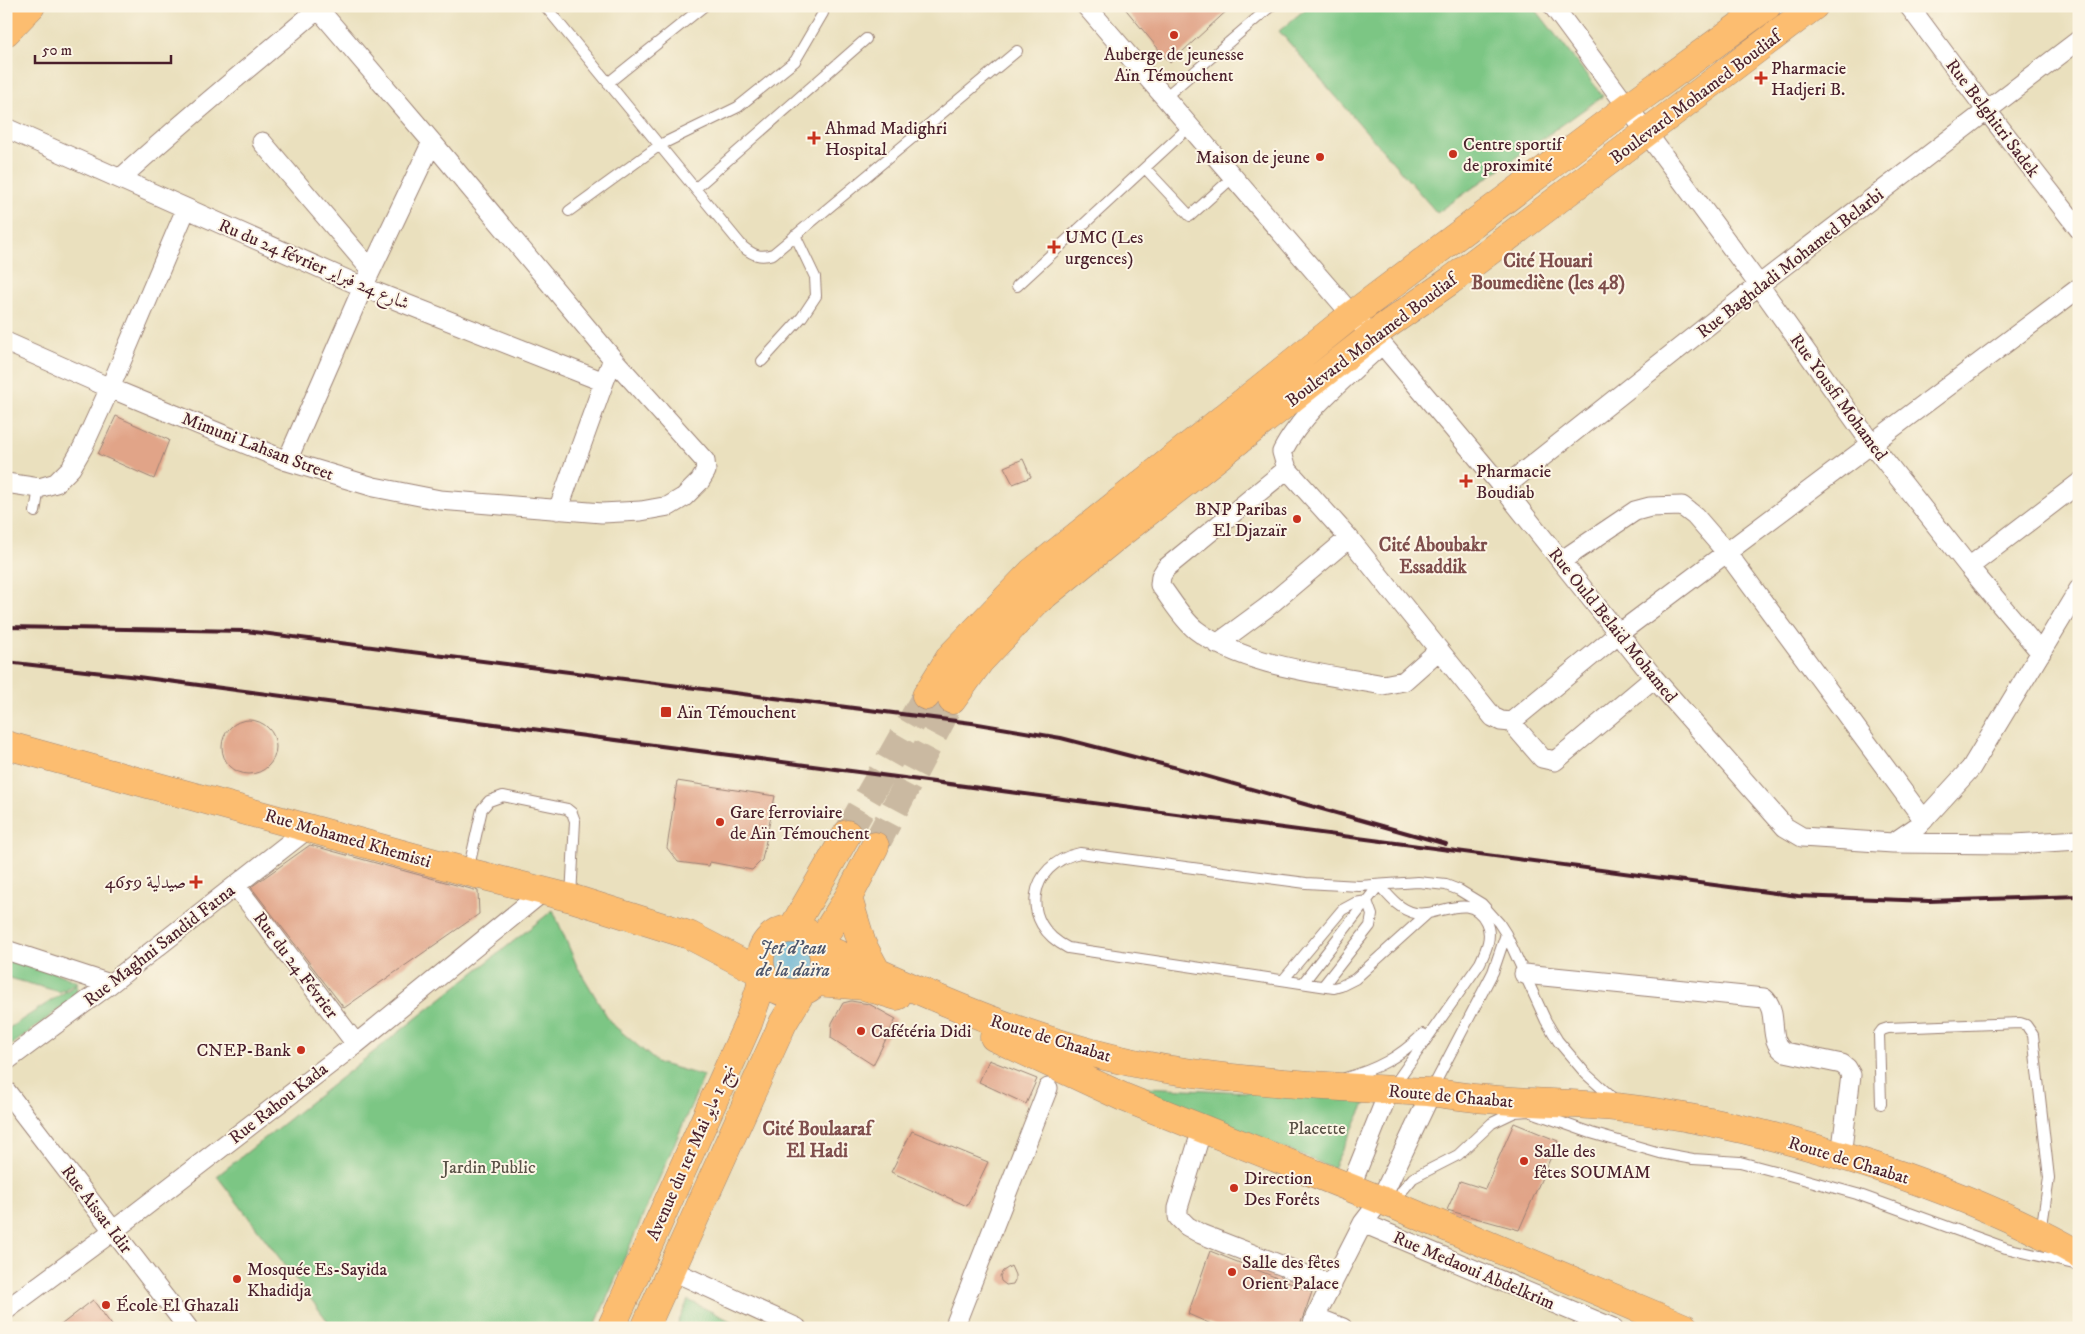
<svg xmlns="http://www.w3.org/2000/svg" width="2085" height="1334" viewBox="0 0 2085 1334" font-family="'IM FELL DW Pica',Amiri,serif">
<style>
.green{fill:#7cc684;stroke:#637258}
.water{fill:#52a9ce;stroke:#4e647c}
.building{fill:#e1a488}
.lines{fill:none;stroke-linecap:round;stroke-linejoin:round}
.primary-tunnel{stroke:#cab9a1;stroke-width:28;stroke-dasharray:28 14;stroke-linecap:butt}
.service-casing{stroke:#9a8074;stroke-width:12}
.minor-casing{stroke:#9a8074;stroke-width:21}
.primary-casing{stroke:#9a8074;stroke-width:29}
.service{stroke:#fff;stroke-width:10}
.minor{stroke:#fff;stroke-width:19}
.primary{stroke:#fcbd6f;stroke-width:28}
.rail{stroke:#4a1f2b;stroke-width:4}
.poi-dot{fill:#c8321e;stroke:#fcf5e5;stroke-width:2}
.labels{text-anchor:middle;stroke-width:4;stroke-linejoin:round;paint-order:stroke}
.poi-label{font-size:18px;fill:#4a1f2b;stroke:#fcf5e5;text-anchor:start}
.street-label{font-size:18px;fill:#4a1f2b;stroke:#fcf5e5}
.park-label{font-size:18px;fill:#595146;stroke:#fcf5e5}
.neighbourhood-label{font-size:19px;font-weight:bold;fill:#7f4e4c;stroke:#fcf5e5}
.water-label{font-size:19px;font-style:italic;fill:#4d566c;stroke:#fcf5e5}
</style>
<rect width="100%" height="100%" fill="#fcf5e5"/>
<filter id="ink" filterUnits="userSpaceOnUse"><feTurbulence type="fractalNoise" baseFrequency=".02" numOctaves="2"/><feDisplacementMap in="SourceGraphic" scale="10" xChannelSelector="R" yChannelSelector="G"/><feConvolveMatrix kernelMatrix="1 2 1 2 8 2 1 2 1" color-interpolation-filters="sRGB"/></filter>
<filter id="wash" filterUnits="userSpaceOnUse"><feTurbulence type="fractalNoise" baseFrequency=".0096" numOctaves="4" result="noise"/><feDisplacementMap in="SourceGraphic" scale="20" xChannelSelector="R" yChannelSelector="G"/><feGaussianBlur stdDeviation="1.12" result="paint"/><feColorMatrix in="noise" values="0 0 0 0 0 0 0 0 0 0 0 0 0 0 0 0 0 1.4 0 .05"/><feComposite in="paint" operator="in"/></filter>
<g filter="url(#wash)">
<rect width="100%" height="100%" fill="#eae0be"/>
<path class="green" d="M 1309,6 L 1533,6 L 1603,96 L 1437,213 L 1279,31 Z
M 553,910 L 577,966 L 611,1023 L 658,1063 L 704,1076 L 594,1328 L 333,1328 L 217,1176 Z
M 6,953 L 78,982 L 60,992 L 6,977 Z
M 77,984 L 77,996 L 6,1049 L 6,1030 Z
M 1126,1086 L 1368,1098 L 1333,1168 Z
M 688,1300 L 745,1328 L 676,1328 Z"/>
<path class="water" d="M769 958a24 24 0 1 1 48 0a24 24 0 1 1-48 0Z"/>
<g id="blocks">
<path class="building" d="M 1123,6 L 1232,6 L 1170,63 Z
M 116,416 L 169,440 L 154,479 L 98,454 Z
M 1023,459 L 1031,477 L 1013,484 L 1004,467 Z
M222 747a27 27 0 1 1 54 0a27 27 0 1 1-54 0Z
M 677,781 L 775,796 L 762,860 L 752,870 L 710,862 L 709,866 L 678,862 L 667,848 Z
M 310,845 L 478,891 L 479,914 L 344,1008 L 251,887 Z
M 851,1001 L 869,1004 L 896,1019 L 873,1065 L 831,1038 L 832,1023 L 843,1003 Z
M 989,1060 L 1037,1079 L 1026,1104 L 979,1082 Z
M 1514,1123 L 1558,1141 L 1519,1230 L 1447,1210 L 1460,1181 L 1485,1189 Z
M 912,1131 L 988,1162 L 967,1206 L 891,1172 Z
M 1210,1251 L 1312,1292 L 1299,1328 L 1220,1328 L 1188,1314 Z
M 1011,1266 L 1015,1275 L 1015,1280 L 1013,1284 L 1006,1285 L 1001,1281 L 1000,1276 L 1003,1271 Z
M 93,1300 L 114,1328 L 57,1328 Z"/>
</g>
</g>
<g filter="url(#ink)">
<use href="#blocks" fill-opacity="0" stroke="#9a8074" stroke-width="1"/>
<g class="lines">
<path class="primary-tunnel" d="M 847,834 L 926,696
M 875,846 L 952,700"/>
<g class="service-casing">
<path id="service" d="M 545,6 L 743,247 C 753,255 760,258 773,254 L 1017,51
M 608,83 L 704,6
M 1164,98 L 1271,6
M 1145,168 L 1190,216 L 1232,178
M 696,188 L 866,39
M 569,211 L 660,145 L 738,107 L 795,61 L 823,13
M 1017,286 L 1189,127
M 762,361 L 802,317 L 816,296 L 815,277 L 795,235
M 35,512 L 39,488
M 468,871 L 482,809 L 489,801 L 503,796 L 567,809 L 572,813 L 575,821 L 571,897
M 1379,885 C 1389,896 1399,910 1415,913 C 1438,918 1470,890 1486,922 C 1493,936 1486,950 1480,963 L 1392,1088
M 1427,914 L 1355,979 L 1341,986 L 1334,988 L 1068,948 C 1019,924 1027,864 1080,853 L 1306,883 L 1359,886 L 1418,882 L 1446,885 L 1459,890 L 1482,904 L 1499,923 L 1506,934 L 1546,1021 L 1558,1041 L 1586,1074 L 1616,1101
M 1284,979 L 1342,910 L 1355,903 L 1367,901 L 1372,915 L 1370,926 L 1323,986
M 1303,983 L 1379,885
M 1345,1078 C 1377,1069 1398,1058 1423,1034
M 1432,1089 L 1493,972 L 1506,934
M 1881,1104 L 1879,1034 L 1882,1030 L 1888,1028 L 2020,1023 L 2026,1025 L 2033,1035 L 2049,1178 L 2041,1232
M 1396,1205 L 1402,1191 L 1413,1178 L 1458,1155 L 1492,1123 L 1515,1112 L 1529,1111 L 1591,1133 L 1660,1153 L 1693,1159 L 1740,1162 L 1778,1172 L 1857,1194 L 2006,1248 L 2078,1265"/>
</g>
<g class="minor-casing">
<path id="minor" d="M 1086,6 L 1352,315 L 1382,344 L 1503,488 L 1654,678 L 1785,827 L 1802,837 L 1893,843 L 2014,844 L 2079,840
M 1553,6 L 1759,285 L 1871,443 L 1969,567 L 2041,653
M 1909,6 L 1987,111 L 2079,229
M 6,128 L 363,287 L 604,382 L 613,359
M 262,142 L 371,270
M 121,178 C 185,119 253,65 318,9
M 6,342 L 110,388 L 287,461 L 374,487 L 440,500 L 602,513 L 641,511 L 669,506 L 684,497 L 700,481 L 706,471 L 705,461 L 613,359 L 432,142 L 316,6
M 1382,344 C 1350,374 1302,412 1282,452 L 1287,469 L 1166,568 L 1161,576 L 1160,585 C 1171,599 1182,619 1196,630 C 1243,666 1325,674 1383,685 L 1404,681 L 1439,650
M 287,461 L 363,287 L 432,142
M 1287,469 L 1349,538 L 1493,717 L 1501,721 L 1511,722 L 1542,758 L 1555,761 L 1654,678
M 6,483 L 39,488 L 56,483 L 71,468 L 83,447 L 110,388 L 186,209
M 1503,488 L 1759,285 L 2079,40
M 558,510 L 604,382
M 1561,561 L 1635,511 L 1650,507 L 1682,506 L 1695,516 L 1727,553 L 1924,820
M 1969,567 L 2079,483
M 1217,644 L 1266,608 L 1349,538
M 1511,722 L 1618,634 L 2079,288
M 1893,843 L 1918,826 L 1971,768 L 2079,589
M 236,886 L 356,1044
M 6,950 L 110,984
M 1524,974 L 1764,998 C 1780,1011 1766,1041 1785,1052 L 1842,1064 L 1847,1068 L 1851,1075 L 1841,1156
M 6,1061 L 110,984 L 310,827
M 6,1091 L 188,1328
M 1202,1129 L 1178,1208 L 1178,1217 L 1187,1226 L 1201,1234 L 1332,1285
M 1350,1188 L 1389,1091
M 1363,1223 L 1613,1328
M 671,1270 L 797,1328
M 6,1310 L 113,1231 L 356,1044 L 545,890
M 1315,1317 L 1343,1328
M 954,1328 L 1048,1088
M 1312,1328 L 1315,1317 L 1363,1223 L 1380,1201 L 1431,1093"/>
</g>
<g class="primary-casing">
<path id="primary" d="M 6,32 L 31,6
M 926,696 L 951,656 L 1032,572 L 1348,318 L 1628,107 L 1767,6
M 952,700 L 980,661 L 1035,603 L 1111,541 L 1374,334 L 1450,281 L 1814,6
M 6,745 L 468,872 L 571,898 L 689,935 L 762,973
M 848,898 L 862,944 L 877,972
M760 961a32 32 0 1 1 64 0a32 32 0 1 1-64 0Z
M 792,929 L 847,834
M 819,944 L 848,898 L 875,846
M 820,946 C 930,997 1045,1049 1166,1069 C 1252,1083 1340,1087 1428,1092 C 1447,1094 1467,1098 1487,1099 C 1532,1103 1579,1103 1624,1108 C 1711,1118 1797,1141 1880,1168 C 1949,1191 2016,1218 2079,1254
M 817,982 L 864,986 L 897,996
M 994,1037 L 1123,1097 L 1396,1206 L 1685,1328
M 611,1328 L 748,1024 L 760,989 L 762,974
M 645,1328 L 783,1023 L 801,993"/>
</g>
<use href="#service" class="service"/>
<use href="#minor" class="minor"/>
<use href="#primary" class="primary"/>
<path class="rail" d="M 6,627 L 246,631 L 972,723 L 1061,738 L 1177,768 L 1446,844
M 6,662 L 138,677 L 1798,896 L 1929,901 L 2079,896"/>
</g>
</g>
<g class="poi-dot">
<circle cx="1174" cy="35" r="5"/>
<path d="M1758.5 70.5h5v5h5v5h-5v5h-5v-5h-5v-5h5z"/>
<path d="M811.5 130.5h5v5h5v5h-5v5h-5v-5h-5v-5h5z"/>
<circle cx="1453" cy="154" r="5"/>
<circle cx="1320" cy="157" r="5"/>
<path d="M1051.5 239.5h5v5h5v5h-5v5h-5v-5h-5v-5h5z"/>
<path d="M1463.5 473.5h5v5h5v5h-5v5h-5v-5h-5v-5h5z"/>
<circle cx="1297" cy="519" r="5"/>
<rect x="660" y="706" width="12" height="12" rx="2.5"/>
<circle cx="720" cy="822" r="5"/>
<path d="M193.5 874.5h5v5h5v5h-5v5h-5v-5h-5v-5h5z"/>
<circle cx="861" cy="1031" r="5"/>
<circle cx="301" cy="1050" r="5"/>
<circle cx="1524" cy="1161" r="5"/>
<circle cx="1234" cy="1188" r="5"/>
<circle cx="1232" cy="1272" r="5"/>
<circle cx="237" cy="1279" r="5"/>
<circle cx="106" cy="1305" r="5"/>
</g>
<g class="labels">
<g class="poi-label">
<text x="1174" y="60" text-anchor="middle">Auberge de jeunesse<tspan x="1174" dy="21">Aïn Témouchent</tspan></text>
<text x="1771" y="74">Pharmacie<tspan x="1771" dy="21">Hadjeri B.</tspan></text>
<text x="825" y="134">Ahmad Madighri<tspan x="825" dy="21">Hospital</tspan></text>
<text x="1463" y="150">Centre sportif<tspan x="1463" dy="21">de proximité</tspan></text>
<text x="1310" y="163" text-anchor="end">Maison de jeune</text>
<text x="1065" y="243">UMC (Les<tspan x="1065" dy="21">urgences)</tspan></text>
<text x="1476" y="477">Pharmacie<tspan x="1476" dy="21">Boudiab</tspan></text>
<text x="1287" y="515" text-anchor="end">BNP Paribas<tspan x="1287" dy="21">El Djazaïr</tspan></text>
<text x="677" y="718">Aïn Témouchent</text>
<text x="730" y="818">Gare ferroviaire<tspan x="730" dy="21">de Aïn Témouchent</tspan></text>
<text x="186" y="888" text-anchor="end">صيدلية 4659</text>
<text x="871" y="1037">Cafétéria Didi</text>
<text x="291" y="1056" text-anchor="end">CNEP-Bank</text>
<text x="1534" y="1157">Salle des<tspan x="1534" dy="21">fêtes SOUMAM</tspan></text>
<text x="1244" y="1184">Direction<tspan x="1244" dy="21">Des Forêts</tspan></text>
<text x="1242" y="1268">Salle des fêtes<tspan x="1242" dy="21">Orient Palace</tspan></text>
<text x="247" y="1275">Mosquée Es-Sayida<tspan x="247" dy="21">Khadidja</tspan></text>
<text x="116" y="1311">École El Ghazali</text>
</g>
<g class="street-label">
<text transform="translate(1695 97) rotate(-37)" y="6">Boulevard Mohamed Boudiaf</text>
<text transform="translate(1993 118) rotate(53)" y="6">Rue Belghitri Sadek</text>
<text transform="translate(1790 263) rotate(-38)" y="6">Rue Baghdadi Mohamed Belarbi</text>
<text transform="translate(314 264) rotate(23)" y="6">Ru du 24 février شارع 24 فبراير</text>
<text transform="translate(1371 340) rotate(-37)" y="6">Boulevard Mohamed Boudiaf</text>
<text transform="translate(1839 397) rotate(54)" y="6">Rue Yousfi Mohamed</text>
<text transform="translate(258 446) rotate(21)" y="6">Mimuni Lahsan Street</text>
<text transform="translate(1613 625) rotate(51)" y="6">Rue Ould Belaïd Mohamed</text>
<text transform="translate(348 838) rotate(16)" y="6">Rue Mohamed Khemisti</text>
<text transform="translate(159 945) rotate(-38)" y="6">Rue Maghni Sandid Fatna</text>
<text transform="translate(296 965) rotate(53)" y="6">Rue du 24 Février</text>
<text transform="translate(1051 1038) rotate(17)" y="6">Route de Chaabat</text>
<text transform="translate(1451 1096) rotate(5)" y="6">Route de Chaabat</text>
<text transform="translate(278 1103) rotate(-38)" y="6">Rue Rahou Kada</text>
<text transform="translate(690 1152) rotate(-66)" y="6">Avenue du 1er Mai نهج 1 مايو</text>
<text transform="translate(1849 1160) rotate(17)" y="6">Route de Chaabat</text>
<text transform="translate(97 1209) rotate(53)" y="6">Rue Aissat Idir</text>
<text transform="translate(1474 1270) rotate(23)" y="6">Rue Medaoui Abdelkrim</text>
</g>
<g class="park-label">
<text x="1317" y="1134">Placette</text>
<text x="489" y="1173">Jardin Public</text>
</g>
<g class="neighbourhood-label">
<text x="1548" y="267">Cité Houari<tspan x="1548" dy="22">Boumediène (les 48)</tspan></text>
<text x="1433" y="551">Cité Aboubakr<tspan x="1433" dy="22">Essaddik</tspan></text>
<text x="817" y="1135">Cité Boulaaraf<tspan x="817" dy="22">El Hadi</tspan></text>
</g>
<g class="water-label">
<text x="793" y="954">Jet d'eau<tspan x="793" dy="22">de la daïra</tspan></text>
</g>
</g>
<rect width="2085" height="1334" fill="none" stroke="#fcf5e5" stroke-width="25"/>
<path d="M35 55v8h136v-8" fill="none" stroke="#4a1f2b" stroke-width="2.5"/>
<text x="42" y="55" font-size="15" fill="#4a1f2b" stroke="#fcf5e5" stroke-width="4" paint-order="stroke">50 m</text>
</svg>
